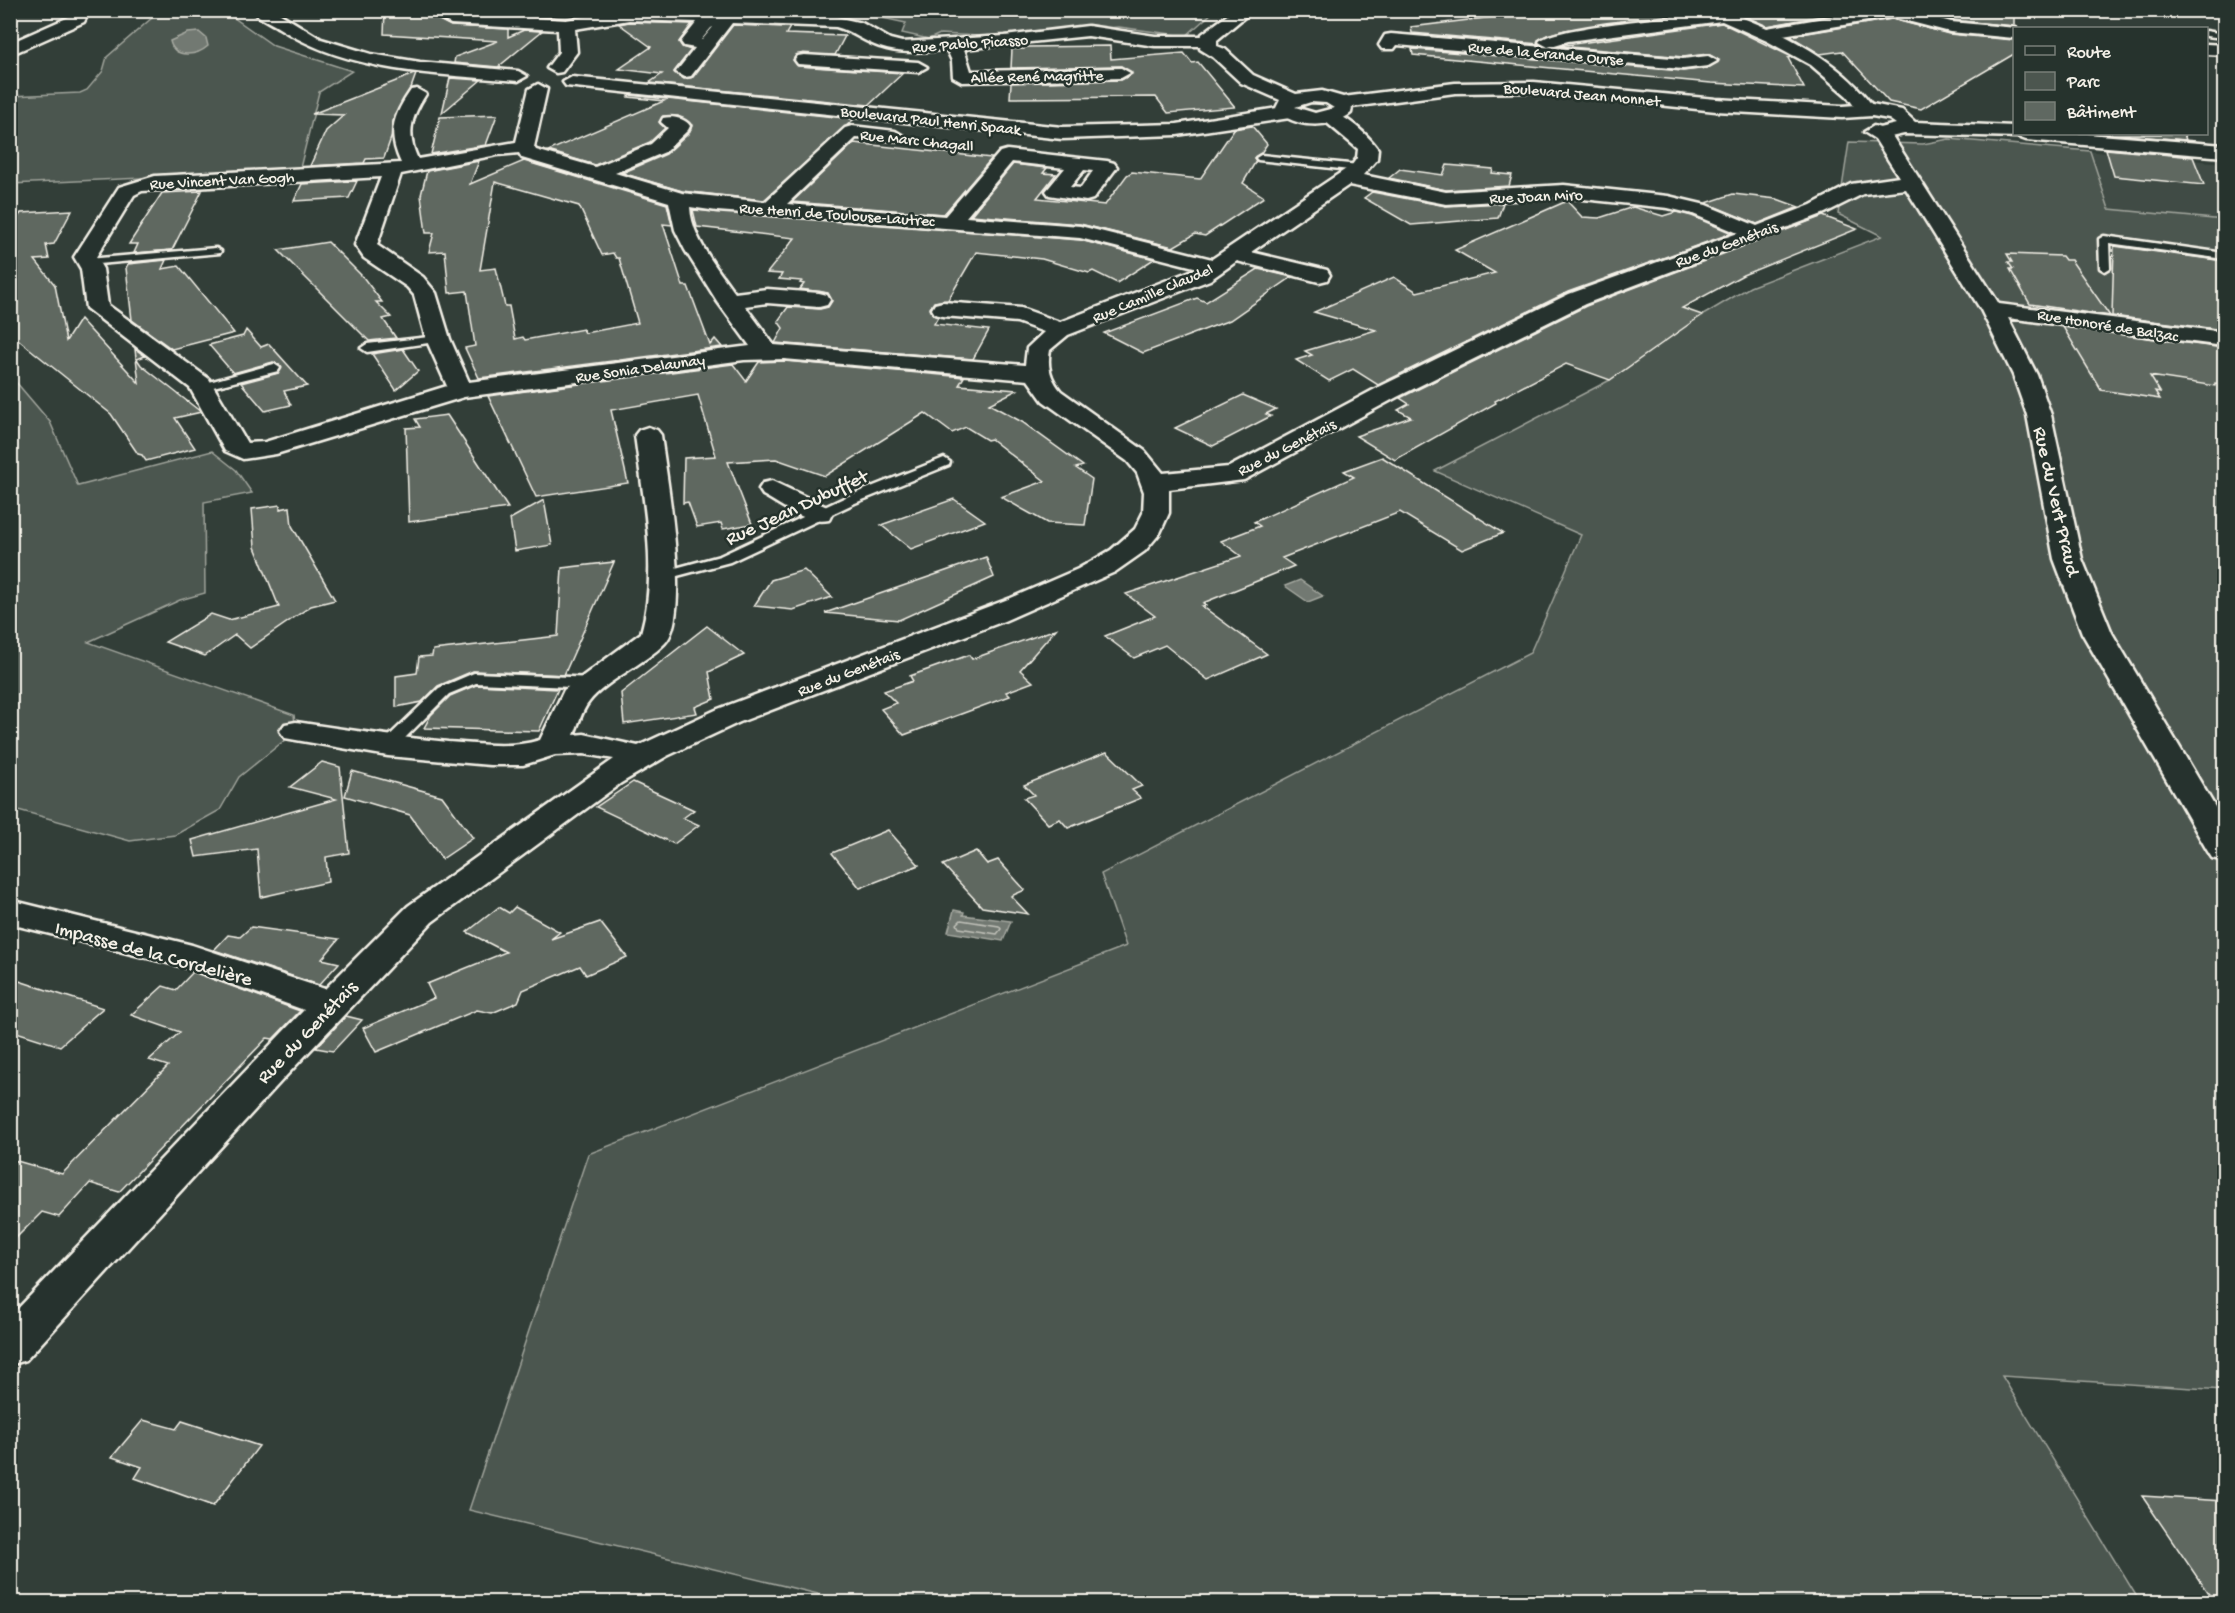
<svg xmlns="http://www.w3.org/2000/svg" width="2235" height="1613" viewBox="0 0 2235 1613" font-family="'Gochi Hand',sans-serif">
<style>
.built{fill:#404b44}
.green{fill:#4c564f;stroke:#a0a49c;stroke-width:1.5}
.water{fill:#727972;stroke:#a6a9a1;stroke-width:1.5}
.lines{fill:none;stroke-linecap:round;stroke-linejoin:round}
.shore{stroke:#c0c1b9;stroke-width:1.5}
.building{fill:#5f6861;stroke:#f4f1e8;stroke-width:1.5;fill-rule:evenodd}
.service-casing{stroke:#f4f1e8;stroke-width:5}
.minor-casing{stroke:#f4f1e8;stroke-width:5}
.tertiary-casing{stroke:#f4f1e8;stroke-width:5}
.service{fill:#26332d;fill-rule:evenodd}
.minor{fill:#26332d;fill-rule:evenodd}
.tertiary{fill:#26332d;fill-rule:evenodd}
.labels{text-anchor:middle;stroke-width:5;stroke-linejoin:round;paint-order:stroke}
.far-street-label{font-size:16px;fill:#f4f1e8;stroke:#26332d}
.street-label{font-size:20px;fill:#f4f1e8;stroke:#26332d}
</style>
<rect width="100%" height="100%" fill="#323e38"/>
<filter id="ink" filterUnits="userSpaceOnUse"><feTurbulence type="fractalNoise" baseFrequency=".0167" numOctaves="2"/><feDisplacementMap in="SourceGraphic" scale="12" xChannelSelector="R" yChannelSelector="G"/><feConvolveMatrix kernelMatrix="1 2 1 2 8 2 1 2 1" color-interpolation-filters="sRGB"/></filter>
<g filter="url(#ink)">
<path class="built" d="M 2085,151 L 2224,163 L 2224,220 L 2109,209 Z"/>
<path class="green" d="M 211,10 L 234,18 L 274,46 L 352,71 L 319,92 L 300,168 L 296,171 L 11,184 L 10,96 L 80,93 L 87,90 L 103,71 L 107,57 L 160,11 Z
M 462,10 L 600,10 L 608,16 L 573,21 L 461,16 Z
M 800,11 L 1214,11 L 1186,36 L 1119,27 L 998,37 L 940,34 L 929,39 L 902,33 L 906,23 L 869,15 Z
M 1949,139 L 2090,151 L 2109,209 L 2224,220 L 2224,1390 L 2002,1376 L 2140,1602 L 851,1602 L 469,1510 L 588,1154 L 1126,946 L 1101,874 L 1530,653 L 1581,535 L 1435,471 L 1610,380 L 1688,324 L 1750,287 L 1882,236 L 1838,214 L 1849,142 L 1923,144 Z
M 10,375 L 50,422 L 78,486 L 212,451 L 236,470 L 252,493 L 204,502 L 205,593 L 180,600 L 88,642 L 294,715 L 296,731 L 239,777 L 220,810 L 175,835 L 130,841 L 11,808 Z"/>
<path class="water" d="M 199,32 L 206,38 L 208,46 C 197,56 174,59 170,41 L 188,33 Z
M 1300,580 L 1323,596 L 1308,602 L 1285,586 Z
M 954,910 L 964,912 L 963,915 L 1011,921 L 1003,941 L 948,932 Z"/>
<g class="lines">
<path class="shore" d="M 961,920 L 999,926 L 1001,929 L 997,934 L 959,928 L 957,924 Z"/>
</g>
<path class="building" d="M 385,10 L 421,10 L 451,26 L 508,29 L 508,37 L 524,30 L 542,31 L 498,67 L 454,63 L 455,57 L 498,41 L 384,34 Z
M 1551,10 L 1698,10 L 1699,12 L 1565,30 L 1547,35 L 1538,40 L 1539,44 L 1412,33 L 1411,27 Z
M 1731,10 L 1854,10 L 1767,26 Z
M 1917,10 L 2014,10 L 2014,26 L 1951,20 Z
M 1892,19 L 1949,34 L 2014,40 L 2014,54 L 1921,109 L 1889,102 L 1842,51 L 1820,54 L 1790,36 Z
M 629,22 L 692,24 L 679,42 L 682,47 L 691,50 L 674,72 L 684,79 L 693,77 L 733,25 L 790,27 L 786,34 L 845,36 L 835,55 L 796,55 L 793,60 L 798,66 L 903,73 L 869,105 L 649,83 L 662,74 L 619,69 L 651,47 L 619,24 Z
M 1722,23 L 1792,57 L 1788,58 L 1804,88 L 1711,83 L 1413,55 L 1412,49 L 1683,71 L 1708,68 L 1719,60 L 1708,54 L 1683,57 L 1559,46 Z
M 1110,46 L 1111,59 L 1184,53 L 1192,63 L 1198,62 L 1235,107 L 1168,113 L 1156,97 L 1010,98 L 1011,83 L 1121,80 L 1132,74 L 1121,66 L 1011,68 L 1012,49 L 1024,49 L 1025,47 Z
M 414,74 L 416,74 L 411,88 L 394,116 L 391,138 L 384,158 L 366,159 L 364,163 L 310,166 L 326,131 L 344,115 L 312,114 Z
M 450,78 L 481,80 L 442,113 Z
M 630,95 L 854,119 L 764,200 L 682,191 L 622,173 L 666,154 L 690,132 L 692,125 L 678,116 L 663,116 L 659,122 L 665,128 L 650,142 L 595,165 L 548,151 L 664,101 L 628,97 Z
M 497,115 L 486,145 L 431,154 L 440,117 Z
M 1252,126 L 1267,144 L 1261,153 L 1254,158 L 1256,161 L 1243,183 L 1264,197 L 1205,236 L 1195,234 L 1173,247 L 1080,224 L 971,215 L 1013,164 L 1047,168 L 1043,173 L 1056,174 L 1037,198 L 1105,205 L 1127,175 L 1132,172 L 1200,179 L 1234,129 Z
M 2109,134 L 2184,134 L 2186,140 Z
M 854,143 L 973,156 L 992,158 L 944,214 L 792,202 Z
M 2106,149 L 2193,157 L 2204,185 L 2114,176 Z
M 479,161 L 470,184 L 524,161 L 667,204 L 672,225 L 663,224 L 683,286 L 688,286 L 710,345 L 715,339 L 722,347 L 479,378 L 465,348 L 475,346 L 467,291 L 449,293 L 445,251 L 429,252 L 434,233 L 426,233 L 421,195 L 427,171 ZM 495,182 L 579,206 L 602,255 L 613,253 L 616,258 L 619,258 L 638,323 L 585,333 L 583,329 L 525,340 L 523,337 L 515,339 L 509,306 L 505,306 L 496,268 L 480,270 Z
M 1447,165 L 1493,169 L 1492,173 L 1512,175 L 1509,186 L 1446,190 L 1389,178 L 1400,169 L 1443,175 Z
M 357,181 L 349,198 L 294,201 L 302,184 Z
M 202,191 L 172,250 L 134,253 L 138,244 L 129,244 L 162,193 Z
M 1372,192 L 1446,206 L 1503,203 L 1498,218 L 1411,225 L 1364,198 Z
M 1733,194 L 1777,199 L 1799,207 L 1757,224 L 1706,203 Z
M 1567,201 L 1582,217 L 1599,218 L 1633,207 L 1663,216 L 1676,212 L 1692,216 L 1732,233 L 1568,292 L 1378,385 L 1353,369 L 1329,381 L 1296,360 L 1312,355 L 1305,351 L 1376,330 L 1314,312 L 1394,277 L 1417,292 L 1495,273 L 1455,250 Z
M 72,210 L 54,244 L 46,245 L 49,259 L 35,260 L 55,285 L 66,341 L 80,319 L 139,383 L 135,349 L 145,356 L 137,359 L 141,365 L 201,412 L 175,418 L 195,448 L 146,461 L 142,455 L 138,454 L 111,414 L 10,333 L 10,228 L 21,213 Z
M 693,210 L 1080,240 L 1154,259 L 1117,283 L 1093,271 L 1089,273 L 1042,259 L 976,252 L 948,300 L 934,302 L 930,308 L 933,315 L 938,317 L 934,324 L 989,330 L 973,359 L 775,343 L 783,328 L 778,321 L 788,307 L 820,309 L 828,307 L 832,301 L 828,293 L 800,289 L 804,284 L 800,283 L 802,281 L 779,279 L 782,274 L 767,273 L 795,238 L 697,227 Z
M 1823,216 L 1857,229 L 1743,275 L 1682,308 L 1702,315 L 1610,380 L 1566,364 L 1495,401 L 1496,403 L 1395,460 L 1356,436 L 1411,417 L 1398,410 L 1409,404 L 1400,398 L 1586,306 Z
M 328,242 L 363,277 L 382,302 L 376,302 L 391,317 L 383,319 L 396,338 L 369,341 L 278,250 Z
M 2114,246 L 2224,261 L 2224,330 L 2112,316 Z
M 2007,254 L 2062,256 L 2065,260 L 2071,260 L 2110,316 L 2030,304 L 2010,269 L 2013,269 L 2008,262 L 2012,262 Z
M 166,260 L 162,269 L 179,266 L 234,333 L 172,349 L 132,320 L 126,268 L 128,264 Z
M 1258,269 L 1292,277 L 1230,320 L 1143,353 L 1104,333 L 1197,298 L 1206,302 Z
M 2063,327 L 2224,348 L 2224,384 L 2215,383 L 2215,386 L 2150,376 L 2160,392 L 2155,391 L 2160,399 L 2101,390 Z
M 246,330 L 261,347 L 269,344 L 307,386 L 284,391 L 291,405 L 265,411 L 241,383 L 279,373 L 281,366 L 273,362 L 233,373 L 209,345 L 243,336 Z
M 403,349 L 418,371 L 396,390 L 372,354 Z
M 784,361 L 964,377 L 959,385 L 1017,390 L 989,404 L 1022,422 L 1083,466 L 1076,468 L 1092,479 L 1085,525 L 1047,523 L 1001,497 L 1045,481 L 991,439 L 987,440 L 966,427 L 952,433 L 925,413 L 825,476 L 776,459 L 728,462 L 752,524 L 723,529 L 721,523 L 697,527 L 688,502 L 683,503 L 684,458 L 716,456 L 698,395 L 611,410 L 628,483 L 536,497 L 488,396 L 733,364 L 746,381 L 759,362 Z
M 1243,395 L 1276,409 L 1266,414 L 1271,416 L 1213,446 L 1175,428 Z
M 447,415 L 508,508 L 409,522 L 406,428 L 420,427 L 415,419 Z
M 1382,457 L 1503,533 L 1462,550 L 1400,512 L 1282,558 L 1294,566 L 1203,603 L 1206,605 L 1202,606 L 1267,654 L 1208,680 L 1165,645 L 1134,658 L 1105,636 L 1155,616 L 1126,594 L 1241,556 L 1221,541 L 1260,526 L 1254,522 L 1354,477 L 1344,471 Z
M 954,499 L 985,521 L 911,549 L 881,525 Z
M 544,500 L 552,545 L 515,551 L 510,519 Z
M 280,505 L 280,509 L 290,507 L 292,526 L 335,600 L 311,606 L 250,648 L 235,635 L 205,656 L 165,642 L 211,614 L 229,620 L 279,607 L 255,547 L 252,509 Z
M 986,557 L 994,577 L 899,620 L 825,613 Z
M 614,562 L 564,675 L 473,671 L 438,686 L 422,702 L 396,707 L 396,676 L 417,673 L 419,657 L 432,656 L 433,650 L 558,636 L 562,568 Z
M 804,570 L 832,597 L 793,610 L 754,606 L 771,580 Z
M 707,626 L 744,655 L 709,672 L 714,699 L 695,707 L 697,713 L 624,724 L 621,693 Z
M 1056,629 L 1020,670 L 1033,682 L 1006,692 L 1010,696 L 904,735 L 881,709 L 896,703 L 884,691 L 913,681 L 910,676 L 969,655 L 972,659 Z
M 476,685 L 558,689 L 539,731 L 424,728 L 431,715 L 450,696 Z
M 1107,752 L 1142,786 L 1132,790 L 1141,798 L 1068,828 L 1060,819 L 1048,824 L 1024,798 L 1034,795 L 1024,785 Z
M 322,762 L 340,767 L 349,853 L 326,857 L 328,882 L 261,897 L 257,849 L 196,857 L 192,840 L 336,799 L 290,787 Z
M 352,771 L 442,796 L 473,838 L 442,859 L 410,815 L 345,796 Z
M 633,782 L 694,810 L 683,818 L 699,825 L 674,844 L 596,807 Z
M 888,830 L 919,865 L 860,888 L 832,853 Z
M 976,851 L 987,864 L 998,860 L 1025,890 L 1011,896 L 1028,914 L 982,907 L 943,865 Z
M 499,907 L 509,913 L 515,907 L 560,932 L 551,939 L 600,922 L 627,957 L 586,975 L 580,966 L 523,990 L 518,1002 L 492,1013 L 477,1010 L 376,1052 L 363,1028 L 434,998 L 427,984 L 506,952 L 467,932 Z
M 251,927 L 339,939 L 322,959 L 339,963 L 319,985 L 214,950 L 228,935 L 240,937 Z
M 193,972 L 300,1011 L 273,1039 L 267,1038 L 119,1192 L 90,1183 L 59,1217 L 42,1212 L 10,1244 L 10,1159 L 62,1174 L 168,1066 L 149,1060 L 180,1032 L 131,1015 L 163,986 L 176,990 Z
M 10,978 L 59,994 L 103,1008 L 60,1046 L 10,1030 Z
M 346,1016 L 362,1020 L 333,1051 L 316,1048 Z
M 143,1420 L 176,1429 L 182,1421 L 259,1446 L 213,1506 L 135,1478 L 142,1467 L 112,1457 Z
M 2142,1496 L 2224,1501 L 2224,1602 L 2214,1602 Z"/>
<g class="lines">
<g class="service-casing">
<path id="service" d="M 2206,31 L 2224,34 L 2224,38 L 2206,36 Z
M 1261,155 L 1359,165 L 1364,168 L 1359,171 L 1258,160 L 1256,158 Z
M 2104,236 L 2224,253 L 2224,259 L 2109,243 L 2110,268 L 2105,271 L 2100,268 L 2099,239 Z
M 216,248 L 221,251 L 220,253 L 88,265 L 83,262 L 88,259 Z
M 438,336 L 442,337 L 442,341 L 367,352 L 361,348 L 367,344 Z
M 274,364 L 280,368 L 278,371 L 201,390 L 195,386 Z
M 944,458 L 950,462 L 949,465 L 855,503 L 730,562 L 662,580 L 655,576 L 657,573 L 720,556 L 846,497 Z
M 474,673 L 594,678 L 602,683 L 594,688 L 476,683 L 449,694 L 394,749 L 382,749 L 380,746 L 382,743 L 439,688 Z"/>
</g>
<g class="minor-casing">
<path id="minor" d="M 252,10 L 274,10 L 321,39 L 371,54 L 420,62 L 518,71 L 527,76 L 518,81 C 437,74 349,73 279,28 C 270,22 258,18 252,10 Z
M 423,10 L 566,20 L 623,10 L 836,17 L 862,23 L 890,39 L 902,42 L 1005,36 L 1088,26 L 1155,36 L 1207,36 L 1216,41 L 1207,46 L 1155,46 L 1088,36 L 964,49 L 971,71 L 1121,68 L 1130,73 L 1121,78 L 962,82 L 953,77 L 952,61 L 947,50 C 925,51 902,55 880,47 C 864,42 852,31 836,27 L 732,23 L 691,76 L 685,77 L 676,72 L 695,48 L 684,46 L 681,42 L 697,22 L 629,20 L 575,29 L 577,52 L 562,72 L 556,73 L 547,68 L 559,52 L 558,30 L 451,24 ZM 713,27 L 702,40 L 701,40 L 711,28 Z
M 1700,10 L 1724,10 L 1767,28 L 1870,10 L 1907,10 L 1951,22 L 2016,28 L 2014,38 L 1950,32 L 1892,17 L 1783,35 C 1820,54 1851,75 1875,109 L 1866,115 L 1859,113 L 1847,96 L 1811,65 L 1767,41 L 1722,21 L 1568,41 L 1548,47 L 1539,42 C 1550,27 1677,17 1703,14 Z
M 78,13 L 86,18 L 84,22 L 10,55 L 10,43 Z
M 1391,34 L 1683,59 L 1708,56 L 1717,61 L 1708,66 L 1683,69 L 1397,45 L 1394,49 L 1382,49 L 1379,45 L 1385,35 Z
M 2206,44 L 2224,45 L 2224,55 L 2206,54 Z
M 804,55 L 918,62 L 927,67 L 918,72 L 798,64 L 795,60 L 798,56 Z
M 572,77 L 1062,127 L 1177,124 L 1290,106 L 1299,112 L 1290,118 L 1177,135 L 1062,139 L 566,86 L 563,82 Z
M 538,84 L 547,89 L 534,147 L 536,150 L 595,167 L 651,144 L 668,128 L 661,122 L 663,118 C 672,116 685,118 690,126 L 688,130 L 665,152 L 615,173 L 682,193 L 765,202 L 845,128 L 852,126 L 895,131 L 905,137 L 902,141 L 856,138 L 787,204 L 945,216 L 1000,152 L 1007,150 L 1107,161 L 1114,163 L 1117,167 L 1093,199 L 1086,201 L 1049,195 L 1046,191 L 1065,168 L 1012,162 L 966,217 L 1080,226 L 1212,259 L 1352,165 L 1357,158 L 1358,149 L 1320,117 L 1329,111 C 1347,116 1367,134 1378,149 L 1377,159 L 1363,175 L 1446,192 L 1564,185 L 1668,196 L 1706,205 L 1757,226 L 1811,205 L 1851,184 L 1899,177 L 1875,139 L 1864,132 L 1874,126 L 1889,131 L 1999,304 L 2224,332 L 2224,346 L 2008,318 L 2037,375 L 2051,415 L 2082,559 L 2112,633 L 2224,822 L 2224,861 L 2212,858 L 2207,850 L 2082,633 L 2054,559 L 2027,415 L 2013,375 L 1981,310 L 1906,189 L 1863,194 L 1825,213 L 1585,304 L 1397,397 L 1244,480 L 1169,489 L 1169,513 L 1160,533 L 1145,551 L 1115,572 L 1004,621 L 740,722 L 667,756 L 621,783 L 432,922 L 284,1078 L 26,1360 L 10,1365 L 10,1317 L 304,1010 L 184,967 L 10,924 L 10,900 L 192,945 L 325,989 L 408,906 L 614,759 L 584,754 L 555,755 L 523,765 L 490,765 L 388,756 L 296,740 L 285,738 L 280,731 L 285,724 L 296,722 C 347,730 397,737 448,742 C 479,744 510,749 540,740 L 564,690 L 641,633 C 659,571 643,498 635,435 L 639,430 L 648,427 L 657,430 L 661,435 C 666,474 692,616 665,643 C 646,663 605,681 589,702 C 582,710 578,725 574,735 L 584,734 L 638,746 L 718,709 L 1011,598 L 1078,569 L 1111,550 L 1135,529 L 1143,513 L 1144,492 L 1137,473 L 1127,461 L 1043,401 L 1028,380 L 784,359 L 744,360 L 464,397 L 276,454 L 243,459 L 225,451 L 190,388 L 86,308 L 81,269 L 74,257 L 119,187 L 155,176 L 401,163 C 387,133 393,116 411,90 L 417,89 L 426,94 C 411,117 406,134 418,159 L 516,142 L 529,89 ZM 519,153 L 522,158 L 669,202 L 675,230 L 685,250 L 717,301 L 750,346 L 469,382 L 450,339 L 436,293 L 423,277 L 377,245 L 401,174 L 497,155 ZM 1084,170 L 1093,171 L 1081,188 L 1070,187 ZM 381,177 L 355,245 L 364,258 L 407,287 L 414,295 L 426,339 L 447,386 L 265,442 L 247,443 L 209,379 L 108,305 L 103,269 L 96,257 L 134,195 L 142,191 ZM 1349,185 L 1446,204 L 1564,197 L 1668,208 L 1693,214 L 1738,233 L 1569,294 L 1379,387 L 1229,467 L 1163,473 L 1145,451 L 1061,391 C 1050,378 1047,366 1050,350 L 1068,335 L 1210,280 L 1237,261 L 1319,282 L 1327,280 L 1330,275 L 1327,270 L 1251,252 ZM 690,207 L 717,211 L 1080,238 L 1198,268 L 1060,322 L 1021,308 L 943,302 L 935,304 L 932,309 L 935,314 L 943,316 L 1017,322 L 1044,332 L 1027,348 L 1025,365 L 774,345 L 745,306 L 767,303 L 819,307 L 827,305 L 830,300 L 827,295 L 819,293 L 767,289 L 735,293 C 718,270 691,237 690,207 Z
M 772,481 L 829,508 L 832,514 L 829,520 C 806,525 782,505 763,495 L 759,489 L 763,483 Z"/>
</g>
<g class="tertiary-casing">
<path id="tertiary" d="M 1234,10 L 1253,10 L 1217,40 L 1217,46 L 1225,49 L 1253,75 L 1296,94 L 1322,91 L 1343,97 L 1455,83 L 1534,82 L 1716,99 L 1842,106 L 1872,104 L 1902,110 L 1915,122 L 2014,126 L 2014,134 L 2087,134 L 2224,145 L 2224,157 L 2026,140 L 2018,137 L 1904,134 L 1886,138 L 1876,132 L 1879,128 L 1896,124 L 1889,119 L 1872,116 L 1842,118 L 1716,111 L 1534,92 L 1455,93 L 1352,107 L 1351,113 C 1332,129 1291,129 1276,108 L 1280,100 L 1241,83 L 1213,57 L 1200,49 L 1202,34 ZM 1311,102 L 1326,103 L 1334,108 L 1315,113 L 1295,107 Z"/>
</g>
<use href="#service" class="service"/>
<use href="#minor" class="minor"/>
<use href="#tertiary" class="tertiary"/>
</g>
</g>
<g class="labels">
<g class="far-street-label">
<text transform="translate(970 42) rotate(-4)" y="6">Rue Pablo Picasso</text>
<text transform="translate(1546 52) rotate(5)" y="6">Rue de la Grande Ourse</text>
<text transform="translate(1037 75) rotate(-1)" y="6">Allée René Magritte</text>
<text transform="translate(1582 93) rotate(5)" y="6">Boulevard Jean Monnet</text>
<text transform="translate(931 119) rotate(6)" y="6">Boulevard Paul Henri Spaak</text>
<text transform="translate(917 139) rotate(6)" y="6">Rue Marc Chagall</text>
<text transform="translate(222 179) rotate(-3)" y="6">Rue Vincent Van Gogh</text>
<text transform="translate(1536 195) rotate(-2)" y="6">Rue Joan Miro</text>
<text transform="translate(837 213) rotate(4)" y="6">Rue Henri de Toulouse-Lautrec</text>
<text transform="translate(1726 243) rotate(-20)" y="6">Rue du Genétais</text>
<text transform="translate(1152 292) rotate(-23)" y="6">Rue Camille Claudel</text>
<text transform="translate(2108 324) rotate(9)" y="6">Rue Honoré de Balzac</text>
<text transform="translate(640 367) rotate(-8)" y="6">Rue Sonia Delaunay</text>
<text transform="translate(1286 446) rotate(-27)" y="6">Rue du Genétais</text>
<text transform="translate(848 671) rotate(-21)" y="6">Rue du Genétais</text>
</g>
<g class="street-label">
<text transform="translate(2058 501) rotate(77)" y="7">Rue du Vert Praud</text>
<text transform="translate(796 506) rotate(-25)" y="7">Rue Jean Dubuffet</text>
<text transform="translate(154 952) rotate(15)" y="7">Impasse de la Cordelière</text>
<text transform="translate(306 1031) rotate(-46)" y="7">Rue du Genétais</text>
</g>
</g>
<rect width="2235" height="1613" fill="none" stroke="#26332d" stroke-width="36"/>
<rect x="18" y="18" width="2199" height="1577" fill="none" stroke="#f4f1e8" stroke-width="2" filter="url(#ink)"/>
<rect x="2013" y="27" width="195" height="108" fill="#26332d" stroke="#787f78" stroke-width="1.5"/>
<rect x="2025" y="46" width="30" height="9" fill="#26332d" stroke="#787f78" stroke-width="1.5"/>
<text x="2067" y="57" font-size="18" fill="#f4f1e8">Route</text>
<rect x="2025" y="72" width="30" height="18" fill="#4c564f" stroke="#787f78" stroke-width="1.5"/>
<text x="2067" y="87" font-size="18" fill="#f4f1e8">Parc</text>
<rect x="2025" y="102" width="30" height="18" fill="#5f6861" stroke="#787f78" stroke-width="1.5"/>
<text x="2067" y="117" font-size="18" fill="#f4f1e8">Bâtiment</text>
</svg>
